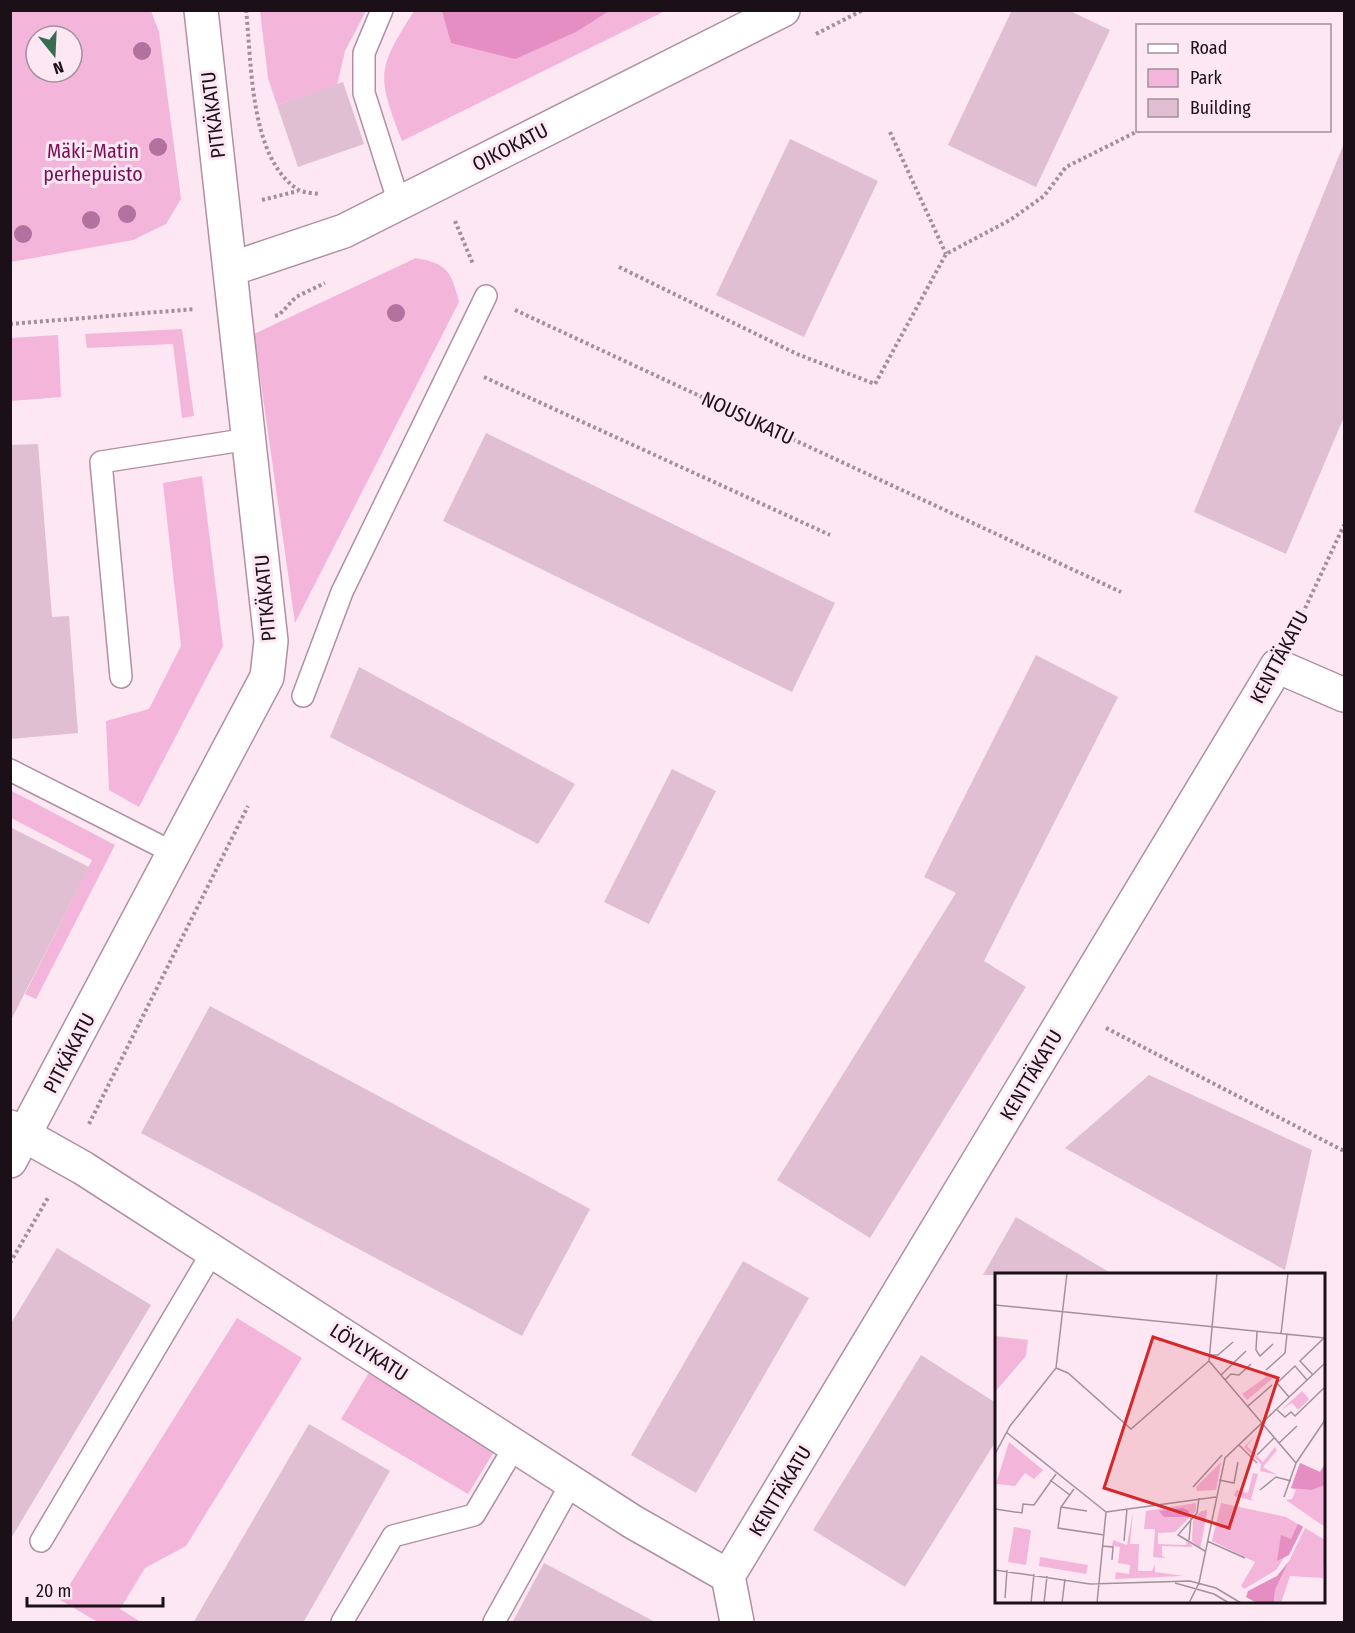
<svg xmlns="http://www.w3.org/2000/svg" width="1355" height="1633" viewBox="0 0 1355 1633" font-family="'Fira Sans Condensed',sans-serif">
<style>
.green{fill:#f4b5da;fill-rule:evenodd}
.forest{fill:#e48ec3}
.building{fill:#e0bfd2}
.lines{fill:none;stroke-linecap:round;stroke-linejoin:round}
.lane-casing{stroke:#b090a3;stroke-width:24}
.street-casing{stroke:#b090a3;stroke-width:36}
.path{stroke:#a1909a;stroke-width:4;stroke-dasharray:3 3;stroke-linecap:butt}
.lane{stroke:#fff;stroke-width:21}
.street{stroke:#fff;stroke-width:33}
.tree{fill:#b2719e}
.labels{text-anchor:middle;stroke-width:6;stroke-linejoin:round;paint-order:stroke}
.street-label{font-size:20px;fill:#1b1017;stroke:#fce7f3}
.park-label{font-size:20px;fill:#761059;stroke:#fce7f3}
.inset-road{fill:none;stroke:#a2919b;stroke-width:1.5}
.view{fill:#d62828;fill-opacity:0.15;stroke:#d62828;stroke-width:3}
.inset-edge{fill:none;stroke:#1b1017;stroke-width:3}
</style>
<rect width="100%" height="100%" fill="#fce7f3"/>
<path class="green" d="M 10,11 L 151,11 L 159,32 L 181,199 L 166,224 L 133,240 L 11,262 ZM 36,36 L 72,36 L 72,72 L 36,72 Z
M 260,11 L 366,11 L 345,51 L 337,85 L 277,105 L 268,78 Z
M 414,11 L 665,11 L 402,141 C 377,75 376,71 414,11 Z
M 416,258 C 448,264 451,271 459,302 L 295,623 L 254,334 Z
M 182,329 L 194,416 L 182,418 L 173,344 L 87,348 L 85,334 Z
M 58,335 L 61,397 L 11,401 L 11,338 Z
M 202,476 L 223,646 L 139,807 L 109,790 L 106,721 L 149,709 L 181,646 L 163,483 Z
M 10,790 L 115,845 L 36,999 L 25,994 L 92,860 L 11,818 Z
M 237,1318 L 302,1358 L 186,1546 L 145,1568 L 120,1609 L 141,1622 L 98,1622 L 60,1600 Z
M 370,1371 L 495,1450 L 468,1494 L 341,1419 Z"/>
<path class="forest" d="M 442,11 L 442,10 L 609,11 L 576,32 L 515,59 L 451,43 Z"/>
<path class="building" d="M 1012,10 L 1068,10 L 1110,30 L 1036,187 L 948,145 Z
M 343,82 L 364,144 L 298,167 L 277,105 Z
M 790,139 L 878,181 L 804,337 L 716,295 Z
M 1343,146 L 1344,417 L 1286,554 L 1194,512 Z
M 486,433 L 835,603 L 792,692 L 443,521 Z
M 38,444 L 52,617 L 69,616 L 78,733 L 10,739 L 10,445 Z
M 1036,655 L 1118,697 L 984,961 L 1026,987 L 870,1238 L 777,1180 L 956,893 L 924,877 Z
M 359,667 L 575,784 L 538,844 L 330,737 Z
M 672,769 L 716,791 L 649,924 L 604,902 Z
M 10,827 L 89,867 L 10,1022 Z
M 210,1006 L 590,1209 L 522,1336 L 141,1133 Z
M 1149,1075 L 1312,1150 L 1285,1270 L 1065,1148 Z
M 1016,1217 L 1114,1275 L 983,1275 Z
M 57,1248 L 151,1305 L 10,1540 L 10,1325 Z
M 743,1261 L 809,1298 L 696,1493 L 631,1455 Z
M 921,1355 L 996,1403 L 996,1441 L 905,1587 L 813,1530 Z
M 309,1424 L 390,1471 L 303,1623 L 193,1623 Z
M 544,1563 L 657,1623 L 512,1623 Z"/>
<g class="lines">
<g class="lane-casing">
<path id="lane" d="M 382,10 L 364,53 L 364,93 L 399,203
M 121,677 L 101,462 L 249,439
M 303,696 L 342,592 L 486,296
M 10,770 L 174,853
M 41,1541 L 213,1251
M 342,1622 L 393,1536 L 474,1515 L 515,1446
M 494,1622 L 572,1482"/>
</g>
<g class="street-casing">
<path id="street" d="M 231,269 L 344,231 L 783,10
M 10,1127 L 83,1168 L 633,1522 L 728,1576
M 10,1161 L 267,677 L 271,641 L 201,10
M 737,1622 L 728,1576 L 1277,666 L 1344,695"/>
</g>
<path class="path" d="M 246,10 C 252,63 249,156 297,189 C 303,193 313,193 320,194
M 816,34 L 863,10
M 890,132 L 946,254
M 262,200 L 298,191
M 455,221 L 473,264
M 619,267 L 797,354 L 875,384 L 946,254 L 1010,220 L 1044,196 L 1066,167 L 1140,130
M 515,310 L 1121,592
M 275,316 L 279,315 L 296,297 L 325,283
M 10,324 L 195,309
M 484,377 L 830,535
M 1295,630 L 1344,525
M 1106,1028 L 1344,1151
M 89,1124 L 248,806
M 10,1263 L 49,1196"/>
<use href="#lane" class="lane"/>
<use href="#street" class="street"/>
</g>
<g class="tree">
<circle cx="142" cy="51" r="9"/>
<circle cx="158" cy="147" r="9"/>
<circle cx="127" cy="214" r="9"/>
<circle cx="91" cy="220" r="9"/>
<circle cx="23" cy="234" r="9"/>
<circle cx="396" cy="313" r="9"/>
</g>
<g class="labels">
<g class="street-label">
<text transform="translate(213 115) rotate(-97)" y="7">PITKÄKATU</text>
<text transform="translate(510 147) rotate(-27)" y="7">OIKOKATU</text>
<text transform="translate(748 418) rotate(25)" y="7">NOUSUKATU</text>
<text transform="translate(265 598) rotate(-95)" y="7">PITKÄKATU</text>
<text transform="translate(1279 657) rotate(-62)" y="7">KENTTÄKATU</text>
<text transform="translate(69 1053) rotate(-62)" y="7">PITKÄKATU</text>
<text transform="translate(1031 1075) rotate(-59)" y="7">KENTTÄKATU</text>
<text transform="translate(369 1352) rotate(33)" y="7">LÖYLYKATU</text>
<text transform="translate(780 1491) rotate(-59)" y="7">KENTTÄKATU</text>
</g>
<g class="park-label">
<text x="93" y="158">Mäki-Matin<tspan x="93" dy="23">perhepuisto</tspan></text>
</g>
</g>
<g transform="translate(995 1273)">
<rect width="330" height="330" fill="#fce7f3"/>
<path d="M 0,63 L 33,67 L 31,83 L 0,119 ZM 269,97 L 277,106 L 252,127 L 247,121 L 271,104 ZM 307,118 L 314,126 L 303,137 L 297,130 L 286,137 ZM 261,162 L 252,173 L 268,189 L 280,174 L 282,177 L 268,194 L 282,202 L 265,198 L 266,191 L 249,174 ZM 14,169 L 48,197 L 39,206 L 30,200 L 20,213 L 1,211 ZM 226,189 L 221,217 L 202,218 L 201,214 ZM 305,190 L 325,199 L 330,191 L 330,254 L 291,227 L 297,226 L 301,217 L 296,215 ZM 258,200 L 263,201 L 256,226 L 259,228 L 239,223 L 241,217 L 253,220 ZM 201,230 L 201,238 L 180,259 L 163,260 L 163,271 L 191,272 L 192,266 L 198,274 L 167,273 L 167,283 L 171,285 L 158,284 L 160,256 L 149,256 L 151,238 ZM 226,230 L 291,244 L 308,254 L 281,297 L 249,316 L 246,313 L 260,289 L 217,268 ZM 212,237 L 212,240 L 205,276 L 197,268 L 198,247 L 206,238 ZM 138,239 L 135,271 L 144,271 L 143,298 L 157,298 L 160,291 L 160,299 L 189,303 L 120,306 L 121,299 L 134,301 L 135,292 L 123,290 L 125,274 L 117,273 L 118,267 L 132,272 ZM 19,254 L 36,257 L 31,292 L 13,289 ZM 310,255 L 330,267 L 328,305 L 295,303 L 286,330 L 279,330 L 280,317 ZM 45,284 L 93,292 L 91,301 L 44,293 Z" fill="#f4b5da"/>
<path d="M 305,190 L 325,199 L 330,191 L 330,212 L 316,217 L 296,215 ZM 188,235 L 194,238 L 193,244 L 169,244 L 164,238 ZM 303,251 L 308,254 L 294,282 L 282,288 L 286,262 L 296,266 ZM 294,288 L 280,317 L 279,330 L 262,330 L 251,324 L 253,318 L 282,303 Z" fill="#e48ec3"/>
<path class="inset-road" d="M 0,32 L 330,65M 262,59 L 261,77 L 265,83 L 278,71M 286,61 L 293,0M 215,82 L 223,82 L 238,69M 214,88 L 301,190M 61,95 L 73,100 L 136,156 L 214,88 L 222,0M 271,97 L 290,80 L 292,61M 226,102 L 251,78M 318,102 L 305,88 L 329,65M 230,107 L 236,101 L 244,102 L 256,91M 294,124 L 282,110 L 300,93 L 312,107M 252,134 L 277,112M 281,136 L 290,144 L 296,139 L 300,143 L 330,114M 11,159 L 111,239M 284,170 L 302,153M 244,172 L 262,190M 0,181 L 15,153 L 61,95 L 72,0M 262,182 L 279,165M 301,190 L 330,147M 55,207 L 75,222M 224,207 L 239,210 L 243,189M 198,214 L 227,182M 79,216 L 66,234 L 63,255 L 109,262M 265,217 L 281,204 L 296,208M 289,224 L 301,190M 204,225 L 202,240 L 183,262 L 210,278M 66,234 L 92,238M 0,236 L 27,240 L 28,231 L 39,232 L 61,201M 111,239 L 221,224M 194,267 L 196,245M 129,268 L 132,236M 212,268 L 250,285M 107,273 L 118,274 L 117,287M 0,297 L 95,311 L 195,308 L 221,315 L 246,330M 180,310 L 219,321 L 234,330M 10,325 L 12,297M 36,330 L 39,301M 49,330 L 52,303M 67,330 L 70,306M 102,330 L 111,239M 194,330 L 204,310 L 230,185 L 330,90"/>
<path class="view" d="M 158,64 L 283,105 L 234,255 L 109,215 Z"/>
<rect width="330" height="330" class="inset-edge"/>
</g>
<rect width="1355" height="1633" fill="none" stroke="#1b1017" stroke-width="24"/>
<rect x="1136" y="24" width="195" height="108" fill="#fce7f3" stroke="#a2919b" stroke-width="1.5"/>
<rect x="1148" y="44" width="30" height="9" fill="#ffffff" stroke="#a2919b" stroke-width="1.5"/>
<text x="1190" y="54" font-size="18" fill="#1b1017">Road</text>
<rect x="1148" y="69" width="30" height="18" fill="#f4b5da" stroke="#a2919b" stroke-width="1.5"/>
<text x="1190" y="84" font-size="18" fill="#1b1017">Park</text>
<rect x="1148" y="99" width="30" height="18" fill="#e0bfd2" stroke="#a2919b" stroke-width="1.5"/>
<text x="1190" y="114" font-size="18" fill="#1b1017">Building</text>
<g transform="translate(54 54) rotate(162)"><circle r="28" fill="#fce7f3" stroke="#a2919b" stroke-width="1.5"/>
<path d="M0-4.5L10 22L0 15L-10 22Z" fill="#356d54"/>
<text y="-9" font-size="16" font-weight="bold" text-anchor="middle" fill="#1b1017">N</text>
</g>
<path d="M27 1597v9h136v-9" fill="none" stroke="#1b1017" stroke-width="3"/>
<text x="36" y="1597" font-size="18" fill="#1b1017" stroke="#fce7f3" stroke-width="4.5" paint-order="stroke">20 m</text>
</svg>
